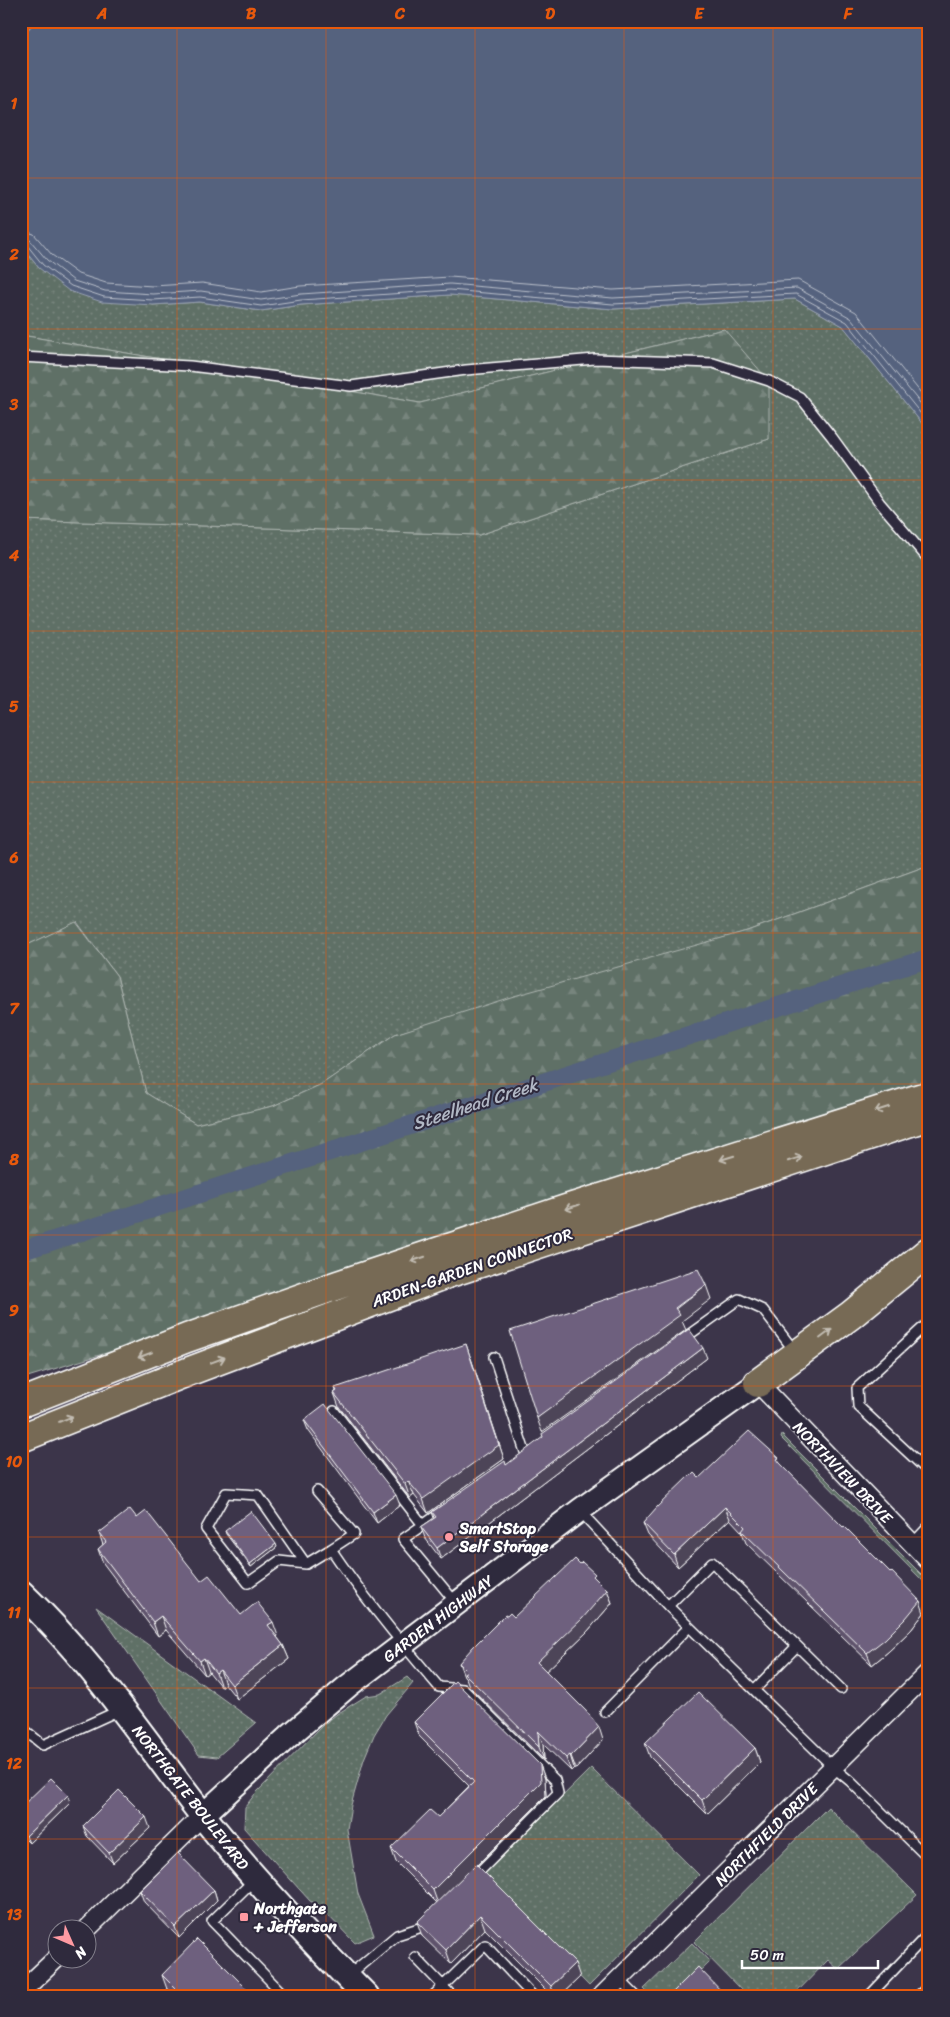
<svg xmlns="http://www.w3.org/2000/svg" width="950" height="2017" viewBox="0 0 950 2017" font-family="Sriracha,sans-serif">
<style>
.grass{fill:url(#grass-dots);stroke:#afb7b2}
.forest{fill:url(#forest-firs);stroke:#afb7b2}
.water{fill:#54627e;stroke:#98a1b2}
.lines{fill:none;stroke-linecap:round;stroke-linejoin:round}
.shore{stroke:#bbc0cb;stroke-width:1}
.canal{stroke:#54627e;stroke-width:19}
.service-casing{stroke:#fff;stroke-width:12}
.minor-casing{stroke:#fff;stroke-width:21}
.tertiary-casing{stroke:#fff;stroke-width:26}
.secondary-casing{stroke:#fff;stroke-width:29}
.primary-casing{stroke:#fff;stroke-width:31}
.service{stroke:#2f2a3d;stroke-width:9}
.minor{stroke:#2f2a3d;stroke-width:18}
.tertiary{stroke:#2f2a3d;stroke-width:22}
.secondary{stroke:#2f2a3d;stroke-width:25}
.primary{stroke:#776a54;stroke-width:28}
.wall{fill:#5f536c;stroke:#fff}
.shaded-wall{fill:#4d4458;stroke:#fff}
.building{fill:#6e617e;stroke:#fff}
.oneway{stroke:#c2bcb2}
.grid{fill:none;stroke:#e8590c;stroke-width:1;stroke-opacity:0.55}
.poi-dot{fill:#ff9aa2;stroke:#2f2a3d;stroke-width:2}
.labels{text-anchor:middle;stroke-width:4;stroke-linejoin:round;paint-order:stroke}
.street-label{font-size:16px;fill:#fff;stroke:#2f2a3d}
.poi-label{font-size:16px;font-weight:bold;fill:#fff;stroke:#2f2a3d;text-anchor:start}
.water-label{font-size:18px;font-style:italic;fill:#b2b8c5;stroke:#2f2a3d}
.neatline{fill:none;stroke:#e8590c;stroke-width:2}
.grid-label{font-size:16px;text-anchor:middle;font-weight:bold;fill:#e8590c}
</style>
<defs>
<pattern id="grass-dots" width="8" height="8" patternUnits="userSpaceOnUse" patternTransform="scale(1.25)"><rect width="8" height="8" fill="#5f6f66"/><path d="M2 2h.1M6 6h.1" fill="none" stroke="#77857d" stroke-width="1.8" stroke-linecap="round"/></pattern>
<pattern id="forest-firs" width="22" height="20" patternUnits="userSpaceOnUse" patternTransform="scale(1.25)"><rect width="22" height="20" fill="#5f6f66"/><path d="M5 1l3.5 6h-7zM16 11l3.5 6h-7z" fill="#77857d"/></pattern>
</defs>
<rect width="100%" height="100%" fill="#3c354a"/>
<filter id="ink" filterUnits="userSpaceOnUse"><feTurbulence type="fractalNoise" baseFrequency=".02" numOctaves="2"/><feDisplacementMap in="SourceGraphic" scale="10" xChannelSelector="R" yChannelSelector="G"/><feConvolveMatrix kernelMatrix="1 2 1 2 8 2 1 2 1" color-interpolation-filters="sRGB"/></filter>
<g filter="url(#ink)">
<path class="grass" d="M 21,21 L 36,21 L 21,37 Z
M 21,246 L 39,268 L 153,305 L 200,302 L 261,311 L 301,305 L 450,295 L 613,309 L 795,299 L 843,326 L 929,432 L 929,865 L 747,931 L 395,1034 L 322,1084 L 273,1106 L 196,1124 L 146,1093 L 117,976 L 77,922 L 21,948 L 21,520 L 479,535 L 769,439 L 724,329 L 420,403 L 21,335 Z
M 782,1435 L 929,1582 L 929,1587 L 784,1441 L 781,1438 Z
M 96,1607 L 256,1723 L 217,1757 L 199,1755 Z
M 407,1677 L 413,1683 L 386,1715 L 374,1735 L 364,1759 L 351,1805 L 347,1829 L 358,1894 L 374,1935 L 355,1943 L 318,1905 L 310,1901 L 244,1828 L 245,1807 L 255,1794 L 323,1725 L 337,1714 L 366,1696 L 380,1694 Z
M 591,1768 L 699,1875 L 589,1986 L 482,1876 Z
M 828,1807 L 917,1895 L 838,1969 L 828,1960 L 793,1996 L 747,1996 L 694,1942 Z
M 692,1943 L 710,1962 L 675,1996 L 651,1996 L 644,1989 Z"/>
<path class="forest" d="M 724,329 L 769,381 L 769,439 L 479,535 L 21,520 L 21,335 L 420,403 Z
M 929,865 L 929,1102 L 21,1379 L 21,948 L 76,922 L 117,976 L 146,1093 L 196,1124 L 273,1106 L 322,1084 L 395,1034 L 514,996 L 747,931 Z"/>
<path class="water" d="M 36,21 L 929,21 L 929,432 L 843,326 L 795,299 L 613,309 L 450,295 L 301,305 L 261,311 L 200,302 L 153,305 L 102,302 L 69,291 L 39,268 L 21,246 L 21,37 Z"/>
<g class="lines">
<path class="shore" d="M 21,230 L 34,234 L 52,255 L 78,274 L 106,283 L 153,286 L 202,283 L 261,292 L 300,286 L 450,277 L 613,290 L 798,280 L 856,312 L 929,403
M 21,237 L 30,240 L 47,260 L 74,281 L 105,291 L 153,294 L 201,291 L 261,300 L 301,294 L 450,284 L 613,298 L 797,288 L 851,318 L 929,414
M 21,244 L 27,245 L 43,265 L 71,286 L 104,297 L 153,300 L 200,297 L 261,306 L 301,300 L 450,290 L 613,304 L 796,294 L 847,322 L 929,424"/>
<path class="canal" d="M 21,1251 L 929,958"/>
<g class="service-casing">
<path id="service" d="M 21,357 L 190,366 L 351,386 L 466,370 L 595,359 L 713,363 L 769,381 L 800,397 L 832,437 L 880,503 L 929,560
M 929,1322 L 857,1388 L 858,1406 L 929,1472
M 683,1339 L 739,1299 L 763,1310 L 796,1353
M 494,1357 L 525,1452
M 334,1411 L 423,1525
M 317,1491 L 354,1534 L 331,1549 C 364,1598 401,1643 439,1687 L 463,1689 L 555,1780 L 558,1793 L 474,1877
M 443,1511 L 403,1539 L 456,1603
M 580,1511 L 668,1606 L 833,1767 L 850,1781 L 929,1859
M 912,1544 L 929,1526
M 306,1564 L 258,1495 L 226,1493 L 206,1529 L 248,1583 L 279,1561 L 306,1564 L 331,1549
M 668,1606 L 712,1562 L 841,1689
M 754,1690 L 797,1646
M 605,1712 L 689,1627
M 21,1727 L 43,1745 L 122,1709
M 255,1879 L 212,1921 L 285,1996
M 415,1957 L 443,1986 L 485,1945 L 533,1996
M 348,1976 L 397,1935 L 425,1926 L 428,1923
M 619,1979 L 636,1996
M 433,1996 L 443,1986 L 452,1996
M 869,1996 L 929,1933
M 918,1996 L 929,1986"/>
</g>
<g class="minor-casing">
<path id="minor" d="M 758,1383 L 929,1561
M 86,1930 L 203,1815
M 21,1992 L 58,1957
M 602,1996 L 929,1672"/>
</g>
<g class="tertiary-casing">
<path id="tertiary" d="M 203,1815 L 289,1736 L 348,1686 L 580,1510 L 758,1383"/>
</g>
<g class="secondary-casing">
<path id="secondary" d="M 21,1593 C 91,1659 144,1740 203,1816 C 253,1879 309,1938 366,1996"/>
</g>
<g class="primary-casing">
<path id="primary" d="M 758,1383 L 851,1315 L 929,1251
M 21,1403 L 187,1338 L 338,1285 L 566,1209 L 929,1095
M 21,1438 L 190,1371 L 450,1273 L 929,1116"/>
</g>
<use href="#service" class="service"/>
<use href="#minor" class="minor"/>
<use href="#tertiary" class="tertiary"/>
<use href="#secondary" class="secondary"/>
<use href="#primary" class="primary"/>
</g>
<path class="wall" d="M 471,1358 L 504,1459 L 428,1513 L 414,1495 L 410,1498 L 339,1407 L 334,1393 L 336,1391 L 335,1388 Z
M 707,1358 L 441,1559 L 425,1538 L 421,1527 L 434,1518 L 432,1512 L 506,1465 Z
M 304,1420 L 400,1505 L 377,1523 L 308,1430 Z
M 780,1463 L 924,1613 L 911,1630 L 889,1651 L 872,1665 L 746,1543 L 742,1532 L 730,1519 L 678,1567 L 648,1535 L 643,1523 L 691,1476 L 699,1478 Z
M 137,1518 L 201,1581 L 241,1615 L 278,1636 L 277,1637 L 283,1645 L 289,1659 L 237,1699 L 225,1684 L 221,1687 L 209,1672 L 205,1675 L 166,1630 L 158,1636 L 103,1563 L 98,1549 L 103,1545 L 99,1533 Z
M 225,1531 L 277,1547 L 251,1567 L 226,1534 Z
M 597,1580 L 607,1590 L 612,1603 L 587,1632 L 546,1671 L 603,1740 L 576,1769 L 574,1768 L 571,1771 L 543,1744 L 544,1760 L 469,1686 L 466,1678 L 464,1676 L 459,1663 L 507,1616 L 514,1617 Z
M 414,1722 L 540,1765 L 545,1779 L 546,1796 L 477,1865 L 580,1977 L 560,1996 L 552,1996 L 485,1929 L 451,1964 L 422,1936 L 417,1922 L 437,1903 L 396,1862 L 391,1848 L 438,1817 L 469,1786 L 419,1736 Z
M 645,1743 L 755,1748 L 760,1762 L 707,1814 L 650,1757 Z
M 70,1803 L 29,1843 L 21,1835 L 21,1807 Z
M 83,1826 L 150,1828 L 113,1863 L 87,1836 Z
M 214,1890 L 217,1900 L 179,1938 L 144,1902 L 140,1891 Z
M 162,1975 L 254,1996 L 174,1996 L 167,1989 Z"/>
<path class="shaded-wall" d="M 706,1285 L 711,1299 L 682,1321 L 686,1330 L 542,1432 L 537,1418 Z
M 466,1344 L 504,1459 L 428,1513 L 423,1499 Z
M 703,1348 L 707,1358 L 441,1559 L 437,1548 Z
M 408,1481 L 414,1495 L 410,1498 L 405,1484 Z
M 396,1495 L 400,1505 L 377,1523 L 373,1512 Z
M 725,1507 L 730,1519 L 678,1567 L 674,1555 Z
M 276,1544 L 277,1547 L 251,1567 L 250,1564 Z
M 607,1590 L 612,1603 L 587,1632 L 542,1675 L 537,1662 Z
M 920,1601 L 924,1613 L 911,1630 L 889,1651 L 872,1665 L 867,1653 Z
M 161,1616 L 166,1630 L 158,1636 L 153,1622 Z
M 273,1622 L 278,1636 L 273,1639 L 268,1625 Z
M 283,1645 L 289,1659 L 237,1699 L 232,1685 Z
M 204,1658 L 209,1672 L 205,1675 L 200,1661 Z
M 220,1670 L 225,1684 L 221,1687 L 216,1673 Z
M 599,1727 L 603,1740 L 576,1769 L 571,1756 Z
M 538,1731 L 543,1744 L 544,1760 L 539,1747 Z
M 755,1748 L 760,1762 L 707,1814 L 702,1800 Z
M 570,1755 L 574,1768 L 571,1771 L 566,1758 Z
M 540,1765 L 545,1779 L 546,1796 L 438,1904 L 433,1890 Z
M 68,1795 L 70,1803 L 29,1843 L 26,1836 Z
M 146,1817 L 150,1828 L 113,1863 L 109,1853 Z
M 214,1890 L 217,1900 L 179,1938 L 175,1927 Z
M 480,1915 L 485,1929 L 451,1964 L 446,1950 Z
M 575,1963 L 580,1977 L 560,1996 L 555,1996 L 551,1986 Z"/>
<path class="building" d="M 698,1269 L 706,1285 L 675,1308 L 680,1315 L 537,1418 L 510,1331 Z
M 689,1329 L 703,1348 L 437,1548 L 421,1527 L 436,1517 L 432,1512 L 505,1461 L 506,1465 L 543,1437 L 542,1434 Z
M 466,1344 L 499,1445 L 423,1499 L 408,1481 L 405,1484 L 334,1393 L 337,1391 L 335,1388 Z
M 325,1404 L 396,1495 L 373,1512 L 304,1420 Z
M 749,1431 L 779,1458 L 777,1459 L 780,1463 L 843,1527 L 844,1526 L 891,1573 L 892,1572 L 920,1601 L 906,1618 L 885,1639 L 867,1653 L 742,1531 L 745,1527 L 725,1507 L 674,1555 L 643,1523 L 657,1507 L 690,1475 L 691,1476 L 694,1473 L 699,1478 Z
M 130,1509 L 137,1518 L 146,1511 L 151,1517 L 201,1581 L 209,1575 L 241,1615 L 257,1602 L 273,1622 L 268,1625 L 283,1645 L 232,1685 L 220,1670 L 216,1673 L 204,1658 L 200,1661 L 161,1616 L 153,1622 L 98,1549 L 106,1542 L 99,1533 Z
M 251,1511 L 276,1544 L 250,1564 L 225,1531 Z
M 575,1559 L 580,1564 L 582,1562 L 595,1574 L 593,1576 L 607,1590 L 582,1619 L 537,1662 L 586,1711 L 599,1727 L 571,1756 L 570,1755 L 566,1758 L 538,1731 L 539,1747 L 464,1673 L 467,1671 L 459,1663 L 473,1647 L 505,1615 L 507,1616 L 510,1613 L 514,1617 Z
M 455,1681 L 540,1765 L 541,1782 L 433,1890 L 391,1848 L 430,1810 L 438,1817 L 474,1782 L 414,1722 Z
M 698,1692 L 755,1748 L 702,1800 L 645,1743 Z
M 51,1778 L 68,1795 L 26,1836 L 21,1830 L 21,1807 Z
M 119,1790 L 146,1817 L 109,1853 L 83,1826 Z
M 178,1853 L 214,1890 L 175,1927 L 140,1891 Z
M 476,1864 L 575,1963 L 551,1986 L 480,1915 L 446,1950 L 417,1922 Z
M 197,1939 L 254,1996 L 177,1996 L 180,1993 L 162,1975 Z
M 698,1967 L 726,1996 L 669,1996 Z"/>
<defs><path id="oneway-shaft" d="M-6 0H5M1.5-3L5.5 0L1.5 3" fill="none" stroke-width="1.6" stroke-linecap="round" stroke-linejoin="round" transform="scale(1.25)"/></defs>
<g class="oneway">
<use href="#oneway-shaft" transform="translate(882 1109) rotate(162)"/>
<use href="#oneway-shaft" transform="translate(727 1158) rotate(163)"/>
<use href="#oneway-shaft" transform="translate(795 1159) rotate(-18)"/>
<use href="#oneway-shaft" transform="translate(572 1207) rotate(162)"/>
<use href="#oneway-shaft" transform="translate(418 1259) rotate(162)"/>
<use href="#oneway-shaft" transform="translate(826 1334) rotate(-37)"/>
<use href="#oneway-shaft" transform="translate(145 1355) rotate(159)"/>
<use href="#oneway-shaft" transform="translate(218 1360) rotate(-21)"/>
<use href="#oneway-shaft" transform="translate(66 1419) rotate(-22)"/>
</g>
</g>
<path class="grid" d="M 177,21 L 177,1996M 326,21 L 326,1996M 475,21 L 475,1996M 624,21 L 624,1996M 773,21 L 773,1996M 21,178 L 929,178M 21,329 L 929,329M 21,480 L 929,480M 21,631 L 929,631M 21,782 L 929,782M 21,933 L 929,933M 21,1084 L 929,1084M 21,1235 L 929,1235M 21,1386 L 929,1386M 21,1537 L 929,1537M 21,1688 L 929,1688M 21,1839 L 929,1839"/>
<g class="poi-dot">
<circle cx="449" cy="1537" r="5"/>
<rect x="239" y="1912" width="10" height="10" rx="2.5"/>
</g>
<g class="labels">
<g class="street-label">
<text transform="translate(472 1267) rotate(-19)" y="6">ARDEN-GARDEN CONNECTOR</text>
<text transform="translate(843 1472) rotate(46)" y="6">NORTHVIEW DRIVE</text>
<text transform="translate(438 1618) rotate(-37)" y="6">GARDEN HIGHWAY</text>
<text transform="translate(191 1797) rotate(52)" y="6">NORTHGATE BOULEVARD</text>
<text transform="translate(766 1834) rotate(-45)" y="6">NORTHFIELD DRIVE</text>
</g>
<g class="poi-label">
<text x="459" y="1534">SmartStop<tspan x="459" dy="18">Self Storage</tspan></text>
<text x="254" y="1914">Northgate<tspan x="254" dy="18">+ Jefferson</tspan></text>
</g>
<g class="water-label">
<text transform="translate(475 1104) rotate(-18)" y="6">Steelhead Creek</text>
</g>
</g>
<rect width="950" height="2017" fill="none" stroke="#2f2a3d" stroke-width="55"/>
<g transform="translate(72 1944) rotate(135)"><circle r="24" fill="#2f2a3d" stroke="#827f8b"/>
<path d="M0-4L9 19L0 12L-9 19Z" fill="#ff9aa2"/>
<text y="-8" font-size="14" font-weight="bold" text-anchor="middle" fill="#ffffff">N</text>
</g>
<path d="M742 1960v8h136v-8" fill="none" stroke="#ffffff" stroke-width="2.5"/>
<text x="750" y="1960" font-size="15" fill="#ffffff" stroke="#2f2a3d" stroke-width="4" paint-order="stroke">50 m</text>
<rect x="28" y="28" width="894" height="1962" class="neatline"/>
<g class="grid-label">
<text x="102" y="19">A</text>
<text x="251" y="19">B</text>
<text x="400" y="19">C</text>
<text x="550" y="19">D</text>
<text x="699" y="19">E</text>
<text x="848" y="19">F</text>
<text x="14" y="109">1</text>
<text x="14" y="260">2</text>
<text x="14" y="410">3</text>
<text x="14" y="561">4</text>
<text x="14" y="712">5</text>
<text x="14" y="863">6</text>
<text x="14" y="1014">7</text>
<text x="14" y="1165">8</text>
<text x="14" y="1316">9</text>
<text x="14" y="1467">10</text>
<text x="14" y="1618">11</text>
<text x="14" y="1769">12</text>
<text x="14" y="1920">13</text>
</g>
</svg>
